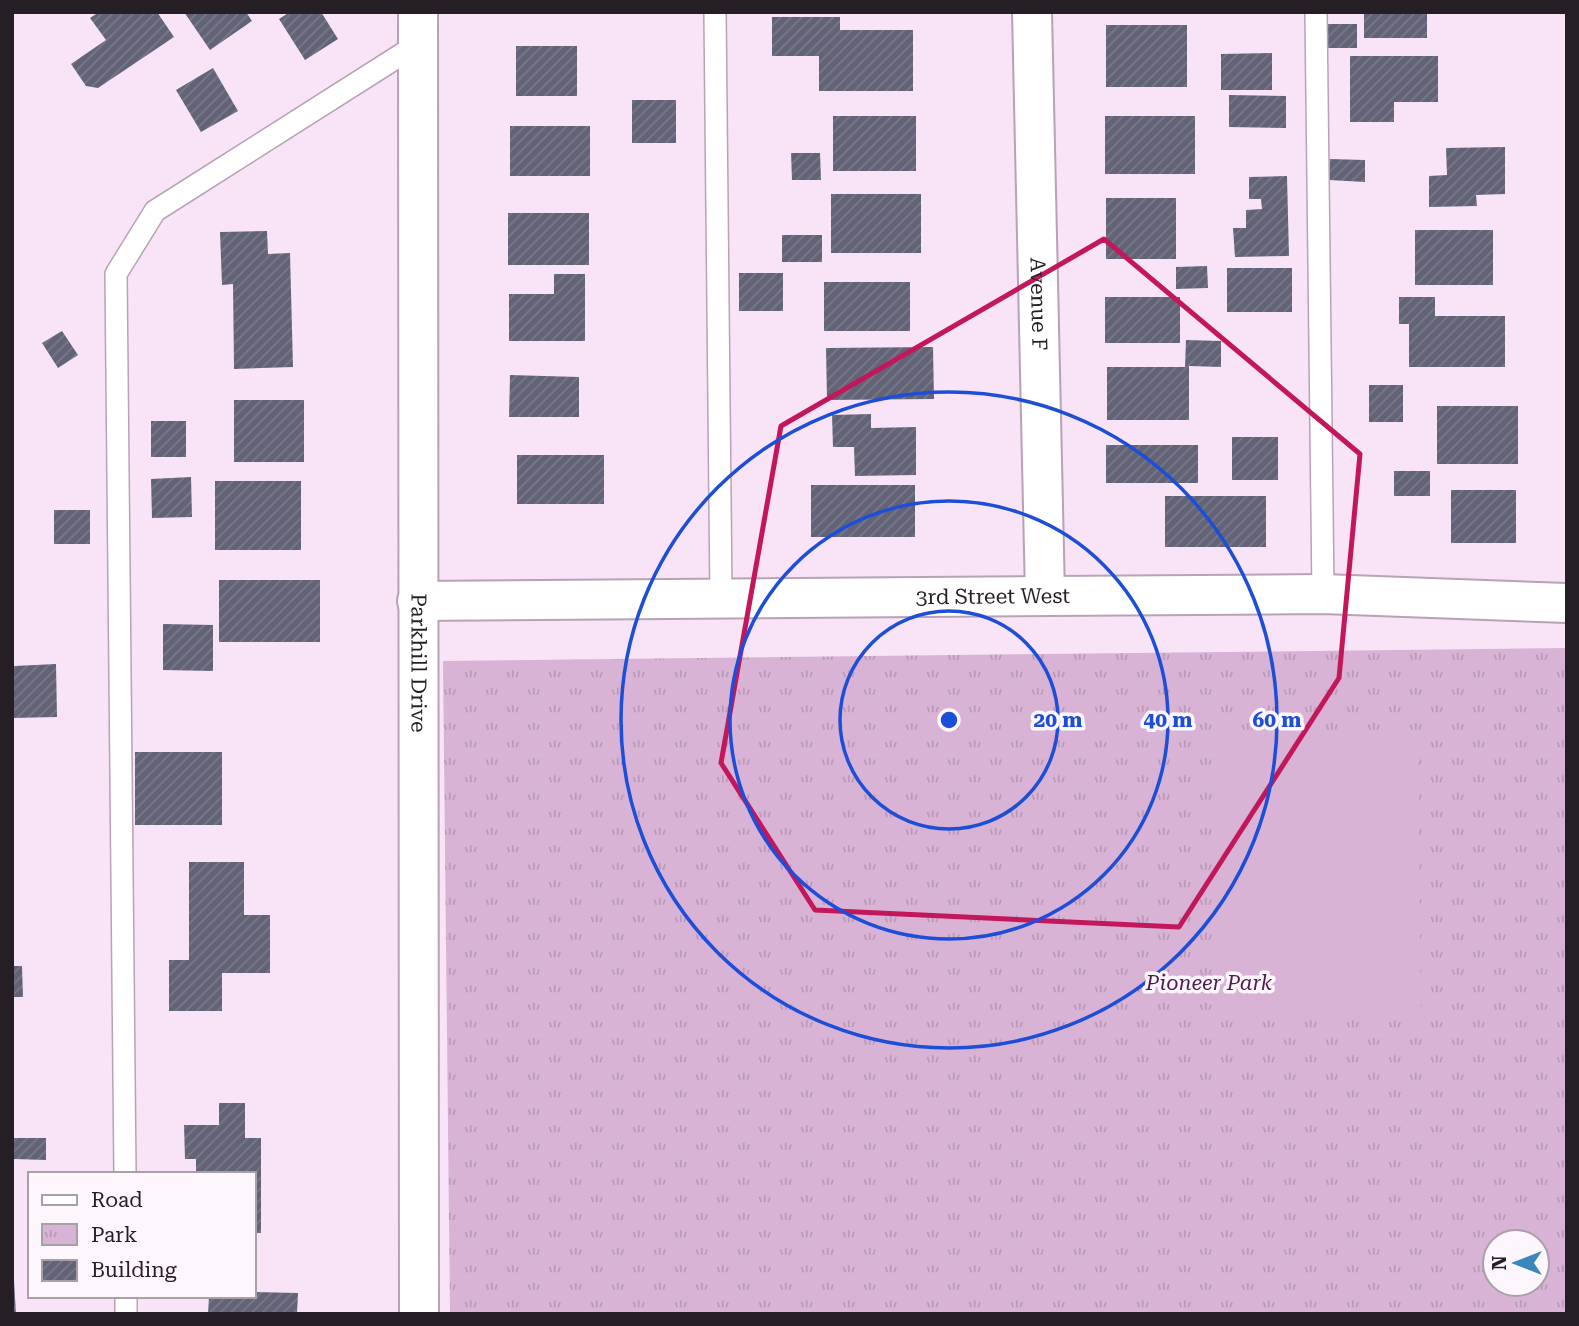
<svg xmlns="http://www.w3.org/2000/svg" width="1579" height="1326" viewBox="0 0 1579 1326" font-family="'Roboto Serif',serif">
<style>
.park{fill:url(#park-tufts);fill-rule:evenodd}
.garden{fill:#d8b3d5}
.building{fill:url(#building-hatch)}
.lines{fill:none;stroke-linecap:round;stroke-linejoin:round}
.service-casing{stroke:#b6a3b4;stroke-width:24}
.minor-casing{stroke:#b6a3b4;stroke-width:42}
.service{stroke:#fff;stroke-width:21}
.minor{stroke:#fff;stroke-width:38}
.marked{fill:none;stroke:#c2185b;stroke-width:5;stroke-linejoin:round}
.ring{fill:none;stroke:#1d4ed8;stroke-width:3.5}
.labels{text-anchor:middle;stroke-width:7;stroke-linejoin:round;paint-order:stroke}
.street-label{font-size:21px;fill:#251e24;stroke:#fef6fd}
.park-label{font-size:21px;font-style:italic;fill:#50194e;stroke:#fef6fd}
.centre{fill:#1d4ed8;stroke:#fef6fd;stroke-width:3.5}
.ring-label{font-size:21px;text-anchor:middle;font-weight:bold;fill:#1d4ed8;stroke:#fef6fd;stroke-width:7;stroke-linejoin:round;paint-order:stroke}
</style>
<defs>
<pattern id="park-tufts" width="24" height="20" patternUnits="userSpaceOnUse" patternTransform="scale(1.75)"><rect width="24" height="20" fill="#d8b3d5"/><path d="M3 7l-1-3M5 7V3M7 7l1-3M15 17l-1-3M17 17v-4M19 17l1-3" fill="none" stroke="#b99ab7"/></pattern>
<pattern id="building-hatch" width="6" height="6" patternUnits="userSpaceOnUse" patternTransform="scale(1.75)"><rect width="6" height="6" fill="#636378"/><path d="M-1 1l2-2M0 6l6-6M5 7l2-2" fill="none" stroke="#7a7989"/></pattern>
</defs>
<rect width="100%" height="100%" fill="#f8e4f6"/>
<path class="park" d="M 1567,648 L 1567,1314 L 450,1314 L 443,661 ZM 1495,1242 L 1537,1242 L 1537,1284 L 1495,1284 Z"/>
<path class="garden" d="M 1418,734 L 1421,1018 L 1216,1020 L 1213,737 Z"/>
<path class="building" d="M 99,12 L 157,12 L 174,37 L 98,88 L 86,86 L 71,64 L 106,40 L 90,18 Z
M 184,12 L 246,12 L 252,21 L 210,50 Z
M 290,12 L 321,12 L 338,39 L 305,60 L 279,19 Z
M 1364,12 L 1427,12 L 1427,38 L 1364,38 Z
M 772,17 L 840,17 L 840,30 L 913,30 L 913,91 L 819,91 L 819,56 L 772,56 Z
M 1323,24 L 1357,24 L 1357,48 L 1323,48 Z
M 1106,25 L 1187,25 L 1187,87 L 1106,87 Z
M 516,46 L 577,46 L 577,96 L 516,96 Z
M 1272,53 L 1272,90 L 1221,90 L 1221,54 Z
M 1350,56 L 1438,56 L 1438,102 L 1394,102 L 1394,122 L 1350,122 Z
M 213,68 L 238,111 L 201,132 L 176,90 Z
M 1229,95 L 1286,96 L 1286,128 L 1229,127 Z
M 632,100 L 676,100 L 676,143 L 632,143 Z
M 833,116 L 916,116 L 916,171 L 833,171 Z
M 1105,116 L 1195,116 L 1195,174 L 1105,174 Z
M 510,126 L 590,126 L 590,176 L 510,176 Z
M 1505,147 L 1505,194 L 1476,195 L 1477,206 L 1429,207 L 1429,176 L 1447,175 L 1446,148 Z
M 791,153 L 820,153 L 821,180 L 792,180 Z
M 1330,159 L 1365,160 L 1365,182 L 1329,180 Z
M 1287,176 L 1289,256 L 1235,257 L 1233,228 L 1246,228 L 1246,210 L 1262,209 L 1261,199 L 1249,199 L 1249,177 Z
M 831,194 L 921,194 L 921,253 L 831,253 Z
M 1106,198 L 1176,198 L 1176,259 L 1106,259 Z
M 508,213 L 589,213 L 589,265 L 508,265 Z
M 1415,230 L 1493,230 L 1493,285 L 1415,285 Z
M 267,231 L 268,254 L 290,253 L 293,367 L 234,369 L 233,284 L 222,285 L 220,232 Z
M 782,235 L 822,235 L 822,262 L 782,262 Z
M 1207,266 L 1208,288 L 1176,289 L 1176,267 Z
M 1227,268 L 1292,268 L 1292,312 L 1227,312 Z
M 739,273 L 783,273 L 783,311 L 739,311 Z
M 554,274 L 585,274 L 585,341 L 509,341 L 509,294 L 554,294 Z
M 824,282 L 910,282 L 910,331 L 824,331 Z
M 1105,297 L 1180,297 L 1180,343 L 1105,343 Z
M 1399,297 L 1435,297 L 1435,316 L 1505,316 L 1505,367 L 1409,367 L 1409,324 L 1399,324 Z
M 62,331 L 78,355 L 58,368 L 42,343 Z
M 1186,340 L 1221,341 L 1221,367 L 1189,366 L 1189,420 L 1107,420 L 1107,367 L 1185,367 Z
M 933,347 L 934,399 L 827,400 L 826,348 Z
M 510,375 L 579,377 L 579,417 L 509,417 Z
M 1369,385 L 1403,385 L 1403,422 L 1369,422 Z
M 234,400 L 304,400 L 304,462 L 234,462 Z
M 1437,406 L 1518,406 L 1518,464 L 1437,464 Z
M 871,414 L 871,428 L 916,427 L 916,475 L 855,476 L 854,447 L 833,447 L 832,415 Z
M 151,421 L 186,421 L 186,457 L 151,457 Z
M 1232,437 L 1278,437 L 1278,480 L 1232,480 Z
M 1106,445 L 1198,445 L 1198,483 L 1106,483 Z
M 517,455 L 604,455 L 604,504 L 517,504 Z
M 1394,471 L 1430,471 L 1430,496 L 1394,496 Z
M 191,477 L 192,517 L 152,518 L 151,479 Z
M 215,481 L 301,481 L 301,550 L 215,550 Z
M 811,485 L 915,485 L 915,537 L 811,537 Z
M 1451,490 L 1516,490 L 1516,543 L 1451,543 Z
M 1165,496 L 1266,496 L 1266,547 L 1165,547 Z
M 54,510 L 90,510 L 90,544 L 54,544 Z
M 219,580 L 320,580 L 320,642 L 219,642 Z
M 163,624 L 213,625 L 213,671 L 163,670 Z
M 56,664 L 57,717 L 12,718 L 14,666 Z
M 135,752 L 222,752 L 222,825 L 135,825 Z
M 189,862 L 244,862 L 244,915 L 270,915 L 270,973 L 222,973 L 222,1011 L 169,1011 L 169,960 L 189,960 Z
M 12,966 L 22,966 L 23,997 L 12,997 Z
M 219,1103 L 245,1103 L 245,1138 L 261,1138 L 261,1233 L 254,1233 L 254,1174 L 196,1174 L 196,1159 L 185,1159 L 184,1125 L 219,1125 Z
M 14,1138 L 46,1138 L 46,1160 L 14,1159 Z
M 12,1280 L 14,1280 L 16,1314 L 12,1314 Z
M 254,1292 L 298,1293 L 297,1314 L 208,1314 L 209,1296 L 254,1296 Z"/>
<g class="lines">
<g class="service-casing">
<path id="service" d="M 715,12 L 721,598
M 1316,12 L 1323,594
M 125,1174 L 116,274 L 155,211 L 418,44
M 126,1296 L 126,1314"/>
</g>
<g class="minor-casing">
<g id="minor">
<path id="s1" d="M 418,12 L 419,1314"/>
<path id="s2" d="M 1032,12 L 1045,596"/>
<path id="s3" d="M 417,601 L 1323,594 L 1567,603"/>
</g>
</g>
<use href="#service" class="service"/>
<use href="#minor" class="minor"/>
</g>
<path class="marked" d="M 1104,239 L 1360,454 L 1339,678 L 1179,927 L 815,910 L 721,763 L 781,426 Z"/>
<g class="ring">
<circle cx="949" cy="720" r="109"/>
<circle cx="949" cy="720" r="219"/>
<circle cx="949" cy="720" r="328"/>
</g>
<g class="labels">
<g class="street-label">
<text dy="7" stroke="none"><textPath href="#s2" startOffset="292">Avenue F</textPath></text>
<text dy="7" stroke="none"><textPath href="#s3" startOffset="576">3rd Street West</textPath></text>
<text dy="7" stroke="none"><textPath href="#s1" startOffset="651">Parkhill Drive</textPath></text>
</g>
<g class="park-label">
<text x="1209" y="990">Pioneer Park</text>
</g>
</g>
<circle cx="949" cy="720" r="10" class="centre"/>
<g class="ring-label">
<text x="1058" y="727">20 m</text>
<text x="1168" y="727">40 m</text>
<text x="1277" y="727">60 m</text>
</g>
<rect width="1579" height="1326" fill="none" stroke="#251e24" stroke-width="28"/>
<rect x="28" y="1172" width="228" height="126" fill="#fef6fd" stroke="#a7a0a6" stroke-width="2"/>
<rect x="42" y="1195" width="35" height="10" fill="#ffffff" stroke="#a7a0a6" stroke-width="2"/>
<text x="91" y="1207" font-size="21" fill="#251e24">Road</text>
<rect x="42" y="1224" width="35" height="21" fill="url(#park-tufts)" stroke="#a7a0a6" stroke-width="2"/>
<text x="91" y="1242" font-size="21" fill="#251e24">Park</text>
<rect x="42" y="1260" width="35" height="21" fill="url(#building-hatch)" stroke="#a7a0a6" stroke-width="2"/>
<text x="91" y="1277" font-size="21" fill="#251e24">Building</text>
<g transform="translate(1516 1263) rotate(270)"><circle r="33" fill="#fef6fd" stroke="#a7a0a6" stroke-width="2"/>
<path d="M0-5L12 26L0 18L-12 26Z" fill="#3b86ba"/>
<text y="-10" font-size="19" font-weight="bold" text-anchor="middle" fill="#251e24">N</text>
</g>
</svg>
